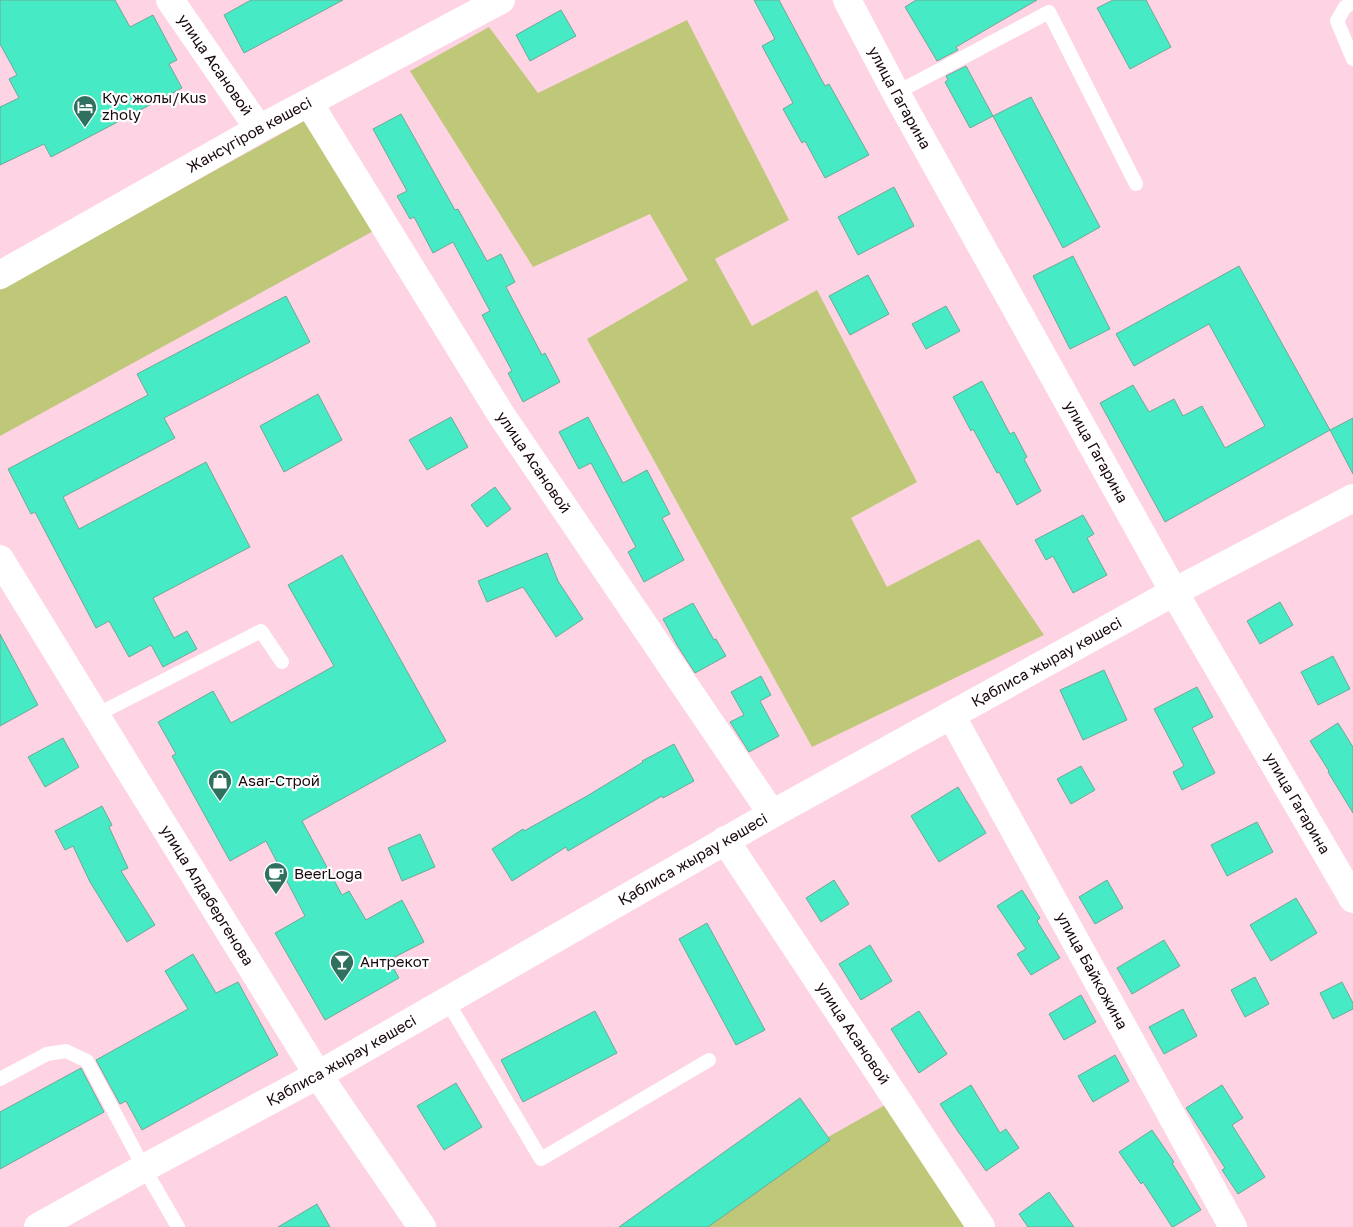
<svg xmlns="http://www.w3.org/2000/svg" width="1353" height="1227" viewBox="0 0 1353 1227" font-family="'Golos Text',sans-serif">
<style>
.green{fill:#bfc779}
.building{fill:#46eac4;stroke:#6fa897}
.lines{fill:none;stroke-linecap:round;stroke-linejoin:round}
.service{stroke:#fff;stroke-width:14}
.minor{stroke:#fff;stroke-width:28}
.tertiary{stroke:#fff;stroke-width:28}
.secondary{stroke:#fff;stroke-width:28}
.labels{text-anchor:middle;stroke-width:4.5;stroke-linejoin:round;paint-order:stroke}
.street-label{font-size:15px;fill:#18070f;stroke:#fff}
.poi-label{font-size:15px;fill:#18070f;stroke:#fff;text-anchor:start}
</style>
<rect width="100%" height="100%" fill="#fed3e3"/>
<path class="green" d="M 687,20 L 789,220 L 715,259 L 752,326 L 817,290 L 917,482 L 851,518 L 887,587 L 979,539 L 1044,635 L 812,747 L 587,339 L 688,280 L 650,214 L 533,267 L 410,71 L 489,27 L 538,93 Z
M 306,120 L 377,229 L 0,436 L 0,290 Z
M 885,1105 L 965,1227 L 668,1227 Z"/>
<path class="building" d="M 0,0 L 115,0 L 130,27 L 153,15 L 177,60 L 169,64 L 182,88 L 51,157 L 44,144 L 0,165 L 0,107 L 19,98 L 9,79 L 17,75 L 0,44 Z
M 251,0 L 343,0 L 244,53 L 224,15 Z
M 754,0 L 779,0 L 825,86 L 829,84 L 869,155 L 825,178 L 805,141 L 802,143 L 783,109 L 793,103 L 762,46 L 775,39 Z
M 916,0 L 1037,0 L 956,47 L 958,50 L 937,61 L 905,7 Z
M 1113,0 L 1146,0 L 1171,47 L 1130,69 L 1097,8 Z
M 561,10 L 576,36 L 530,61 L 516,35 Z
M 966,66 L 993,116 L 970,128 L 945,82 L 948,80 L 946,76 Z
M 1031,97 L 1100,227 L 1063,248 L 993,116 Z
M 401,114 L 455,210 L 458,209 L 487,261 L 501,254 L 515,282 L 506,287 L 542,355 L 545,353 L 560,382 L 523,402 L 508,373 L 512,371 L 482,315 L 490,311 L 453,242 L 433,253 L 414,217 L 410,219 L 397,196 L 407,191 L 373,129 Z
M 894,187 L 914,226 L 858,255 L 838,217 Z
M 1073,256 L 1110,329 L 1070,349 L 1033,276 Z
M 1239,266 L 1330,430 L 1165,522 L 1100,403 L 1133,385 L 1149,412 L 1174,399 L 1183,416 L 1202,406 L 1225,448 L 1265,426 L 1209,324 L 1134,366 L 1116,334 Z
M 868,275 L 889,314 L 850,335 L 829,296 Z
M 286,296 L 310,342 L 164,418 L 175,438 L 63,497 L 79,529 L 206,462 L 250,547 L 153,598 L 174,638 L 187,631 L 197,649 L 163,667 L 151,645 L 129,657 L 109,621 L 96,628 L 35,512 L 31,514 L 8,469 L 148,395 L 137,374 Z
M 946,306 L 960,331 L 926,349 L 912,324 Z
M 982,381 L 1010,434 L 1014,432 L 1027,457 L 1024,459 L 1041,491 L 1017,505 L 999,472 L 997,473 L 973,429 L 971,431 L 953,397 Z
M 318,394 L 342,440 L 284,472 L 260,426 Z
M 451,417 L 468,447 L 427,470 L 409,440 Z
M 588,417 L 623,483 L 647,470 L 670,514 L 662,518 L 684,560 L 644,582 L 628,552 L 636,547 L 591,463 L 579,469 L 559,432 Z
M 1353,418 L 1353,474 L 1330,430 Z
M 495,487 L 511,509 L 487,527 L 471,505 Z
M 1083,515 L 1094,534 L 1087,538 L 1107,575 L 1073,593 L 1053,556 L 1046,560 L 1035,540 Z
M 547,553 L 558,581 L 583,619 L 556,637 L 523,587 L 487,602 L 478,581 Z
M 342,555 L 446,741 L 302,821 L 342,895 L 349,891 L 366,920 L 402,900 L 424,942 L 389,960 L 399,978 L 325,1020 L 275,933 L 305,916 L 266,841 L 230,861 L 172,756 L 176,754 L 158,722 L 213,691 L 231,723 L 334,666 L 288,585 Z
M 1280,602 L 1293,625 L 1260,644 L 1247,621 Z
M 693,603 L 714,640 L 716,639 L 726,656 L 695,673 L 677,645 L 663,619 Z
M 0,634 L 38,705 L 0,726 Z
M 1333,656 L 1350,689 L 1318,705 L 1301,672 Z
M 1104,670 L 1127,720 L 1083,740 L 1060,690 Z
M 761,676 L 771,695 L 760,701 L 779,736 L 749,752 L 730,722 L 744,715 L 731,692 Z
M 1197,687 L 1213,717 L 1192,728 L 1215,773 L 1182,790 L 1173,772 L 1184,766 L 1154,709 Z
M 1338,723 L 1353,747 L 1353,813 L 1328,772 L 1329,771 L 1310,741 Z
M 63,738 L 79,767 L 45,787 L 28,757 Z
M 674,744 L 694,781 L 663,798 L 662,796 L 568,851 L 566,847 L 512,881 L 492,849 L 523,829 L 524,831 L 587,796 L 643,762 L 642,761 Z
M 1081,766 L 1095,790 L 1071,804 L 1057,779 Z
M 958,787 L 986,833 L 939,862 L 911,816 Z
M 102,806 L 112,825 L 109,827 L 128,868 L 121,871 L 155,925 L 127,942 L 90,882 L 73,846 L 65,850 L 55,831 Z
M 1257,822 L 1273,852 L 1227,876 L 1211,845 Z
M 420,834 L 435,867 L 402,881 L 388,848 Z
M 834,880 L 849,904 L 821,922 L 806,898 Z
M 1107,880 L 1123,908 L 1095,924 L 1079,897 Z
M 1022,890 L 1040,918 L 1037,921 L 1060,958 L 1031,975 L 1017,954 L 1026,949 L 997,906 Z
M 1296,898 L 1317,933 L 1271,961 L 1250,925 Z
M 707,923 L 765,1030 L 736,1045 L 679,939 Z
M 1164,940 L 1180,966 L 1132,994 L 1117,968 Z
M 870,945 L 892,981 L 861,1000 L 839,964 Z
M 193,954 L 216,993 L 238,982 L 278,1055 L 142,1130 L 126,1101 L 120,1104 L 96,1060 L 188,1009 L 165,971 Z
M 1255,977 L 1269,1004 L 1245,1017 L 1231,990 Z
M 1342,982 L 1353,1003 L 1353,1009 L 1333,1019 L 1320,993 Z
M 1081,995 L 1096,1022 L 1064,1040 L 1049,1014 Z
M 1183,1009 L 1197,1036 L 1164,1054 L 1149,1027 Z
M 595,1011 L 617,1053 L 523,1102 L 501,1060 Z
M 919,1011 L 947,1054 L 919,1073 L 891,1029 Z
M 1115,1055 L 1129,1081 L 1093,1102 L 1078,1076 Z
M 81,1068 L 104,1112 L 0,1169 L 0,1112 Z
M 456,1083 L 482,1127 L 444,1150 L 417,1106 Z
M 971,1085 L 1000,1133 L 1006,1129 L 1019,1148 L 986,1171 L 957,1130 L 940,1104 Z
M 1222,1085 L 1243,1118 L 1232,1125 L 1265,1177 L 1238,1194 L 1222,1170 L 1225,1168 L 1186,1108 Z
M 800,1098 L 830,1140 L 708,1227 L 619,1227 Z
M 1152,1130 L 1174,1162 L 1172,1163 L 1201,1210 L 1173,1227 L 1172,1227 L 1143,1182 L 1141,1184 L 1119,1152 Z
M 1049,1192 L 1074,1227 L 1028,1227 L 1019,1214 Z
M 317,1204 L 330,1227 L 278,1227 Z"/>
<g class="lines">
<path class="service" d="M 1353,3 L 1345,7 L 1337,21 L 1353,59
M 896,93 L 1049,12 L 1136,184
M 96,715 L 261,631 L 282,662
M 447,1001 L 541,1159 L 709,1060
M 0,1079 L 47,1054 L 66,1051 L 87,1061 L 144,1168 L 178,1227"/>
<g class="minor">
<path id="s1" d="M 170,0 L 259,129"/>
<path id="s2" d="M 847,0 L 896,93 L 1174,592 L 1353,899"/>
<path id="s3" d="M 309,103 L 500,413 L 772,814"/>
<path id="s4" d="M 951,715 L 1233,1227"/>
<path id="s5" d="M 725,840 L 981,1227"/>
</g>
<g class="tertiary">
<path id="s6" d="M 0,559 L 130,771 L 318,1075 L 422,1227"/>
<path id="s7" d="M 38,1227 L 144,1168 L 318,1075 L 772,814 L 1174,592 L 1353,498"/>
</g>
<path class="secondary" id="s8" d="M 0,275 L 259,129 L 501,0"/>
</g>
<defs>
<g id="hotel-pin" transform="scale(1.25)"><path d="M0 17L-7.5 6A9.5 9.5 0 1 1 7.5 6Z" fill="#2f705f" stroke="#fff"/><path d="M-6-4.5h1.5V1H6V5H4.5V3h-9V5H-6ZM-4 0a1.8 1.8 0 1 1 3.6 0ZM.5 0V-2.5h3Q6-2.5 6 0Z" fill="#fff"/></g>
<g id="shop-pin" transform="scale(1.25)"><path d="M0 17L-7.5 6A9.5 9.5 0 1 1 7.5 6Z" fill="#2f705f" stroke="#fff"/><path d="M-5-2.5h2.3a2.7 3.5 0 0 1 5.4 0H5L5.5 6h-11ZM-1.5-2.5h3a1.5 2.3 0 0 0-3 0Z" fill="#fff"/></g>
<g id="cafe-pin" transform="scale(1.25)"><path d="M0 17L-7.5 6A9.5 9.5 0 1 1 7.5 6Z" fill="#2f705f" stroke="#fff"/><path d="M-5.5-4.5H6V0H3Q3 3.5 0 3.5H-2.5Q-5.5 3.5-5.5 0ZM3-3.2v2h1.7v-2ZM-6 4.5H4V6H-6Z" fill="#fff"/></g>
<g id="bar-pin" transform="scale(1.25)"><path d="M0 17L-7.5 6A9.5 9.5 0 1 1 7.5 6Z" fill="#2f705f" stroke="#fff"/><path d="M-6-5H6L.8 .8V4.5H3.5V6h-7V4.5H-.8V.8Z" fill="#fff"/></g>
</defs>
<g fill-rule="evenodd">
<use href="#hotel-pin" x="85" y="107"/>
<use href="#shop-pin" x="220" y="781"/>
<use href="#cafe-pin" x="276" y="874"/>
<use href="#bar-pin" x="342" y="962"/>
</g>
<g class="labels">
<g class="street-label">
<text dy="5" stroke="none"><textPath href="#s1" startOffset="79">улица Асановой</textPath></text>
<text dy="5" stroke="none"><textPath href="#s2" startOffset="111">улица Гагарина</textPath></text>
<text dy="5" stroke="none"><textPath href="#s8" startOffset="286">Жансүгіров көшесі</textPath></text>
<text dy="5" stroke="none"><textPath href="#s2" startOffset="516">улица Гагарина</textPath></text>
<text dy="5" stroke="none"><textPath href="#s3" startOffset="424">улица Асановой</textPath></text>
<text dy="5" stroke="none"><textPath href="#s7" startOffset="1156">Қаблиса жырау көшесі</textPath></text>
<text dy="5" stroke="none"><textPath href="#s2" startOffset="921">улица Гагарина</textPath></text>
<text dy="5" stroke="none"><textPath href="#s7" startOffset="751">Қаблиса жырау көшесі</textPath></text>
<text dy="5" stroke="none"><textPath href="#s6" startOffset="395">улица Алдабергенова</textPath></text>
<text dy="5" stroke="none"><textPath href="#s4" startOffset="292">улица Байкожина</textPath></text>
<text dy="5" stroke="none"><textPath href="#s5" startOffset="232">улица Асановой</textPath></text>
<text dy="5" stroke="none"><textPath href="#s7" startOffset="346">Қаблиса жырау көшесі</textPath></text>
</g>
<g class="poi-label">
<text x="102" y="103">Кус жолы/Kus<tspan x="102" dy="17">zholy</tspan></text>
<text x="238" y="786">Asar-Строй</text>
<text x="294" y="879">BeerLoga</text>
<text x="360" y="967">Антрекот</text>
</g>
</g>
</svg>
